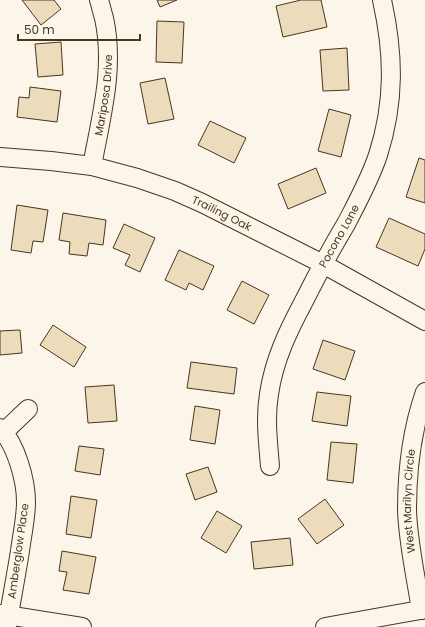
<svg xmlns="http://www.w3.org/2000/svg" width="425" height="627" viewBox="0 0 425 627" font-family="Poppins,sans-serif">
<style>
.building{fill:#ecdcbc;stroke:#4a3520}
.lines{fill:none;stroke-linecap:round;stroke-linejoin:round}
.minor-casing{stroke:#4a3520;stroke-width:20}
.minor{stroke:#fbf6e9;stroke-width:18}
.labels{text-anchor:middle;stroke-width:3;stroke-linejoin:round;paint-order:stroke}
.street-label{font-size:11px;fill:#4a3520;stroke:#fbf6e9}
</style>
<rect width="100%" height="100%" fill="#fbf6e9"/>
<path class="building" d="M 22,0 L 54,0 L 61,9 L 41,25 Z
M 157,0 L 177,0 L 160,7 Z
M 301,0 L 321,0 L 327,27 L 283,37 L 276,6 Z
M 157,21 L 184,22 L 182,63 L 156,62 Z
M 61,42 L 63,75 L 38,77 L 35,44 Z
M 347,48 L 349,90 L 323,91 L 320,50 Z
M 165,78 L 174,119 L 148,124 L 140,83 Z
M 30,87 L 61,91 L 57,122 L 17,117 L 19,97 L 29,98 Z
M 329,109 L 351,115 L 341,157 L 318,151 Z
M 210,121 L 246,138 L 234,163 L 198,145 Z
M 419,158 L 425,160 L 425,203 L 406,197 Z
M 316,168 L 326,193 L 288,209 L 278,184 Z
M 17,205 L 48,210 L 43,242 L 33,241 L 31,253 L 11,250 Z
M 63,213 L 106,220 L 103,245 L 89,243 L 87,256 L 69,254 L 70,242 L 59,240 Z
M 389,218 L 425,234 L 425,249 L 418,266 L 376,247 Z
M 124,224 L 155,238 L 140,272 L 125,265 L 130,255 L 113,248 Z
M 179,250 L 214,266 L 203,290 L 189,283 L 186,290 L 165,280 Z
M 242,281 L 269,295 L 254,324 L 227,310 Z
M 53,325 L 86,347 L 74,367 L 40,345 Z
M 20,330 L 22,353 L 0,355 L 0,331 Z
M 323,340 L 355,351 L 345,380 L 313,369 Z
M 191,362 L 237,368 L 234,394 L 187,388 Z
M 114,385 L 117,421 L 88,423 L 85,387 Z
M 317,392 L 351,396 L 347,426 L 312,421 Z
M 195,406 L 220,410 L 215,444 L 190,440 Z
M 331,442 L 357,444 L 353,483 L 327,480 Z
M 79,446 L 104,449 L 100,475 L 75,471 Z
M 208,467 L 217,492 L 195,500 L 186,474 Z
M 71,496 L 97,500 L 91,538 L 66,534 Z
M 325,499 L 344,525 L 317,544 L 298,519 Z
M 217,511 L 242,526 L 226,553 L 201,538 Z
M 290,538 L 293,565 L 254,569 L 251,542 Z
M 62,551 L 96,557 L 89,594 L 63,590 L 67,572 L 59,571 Z"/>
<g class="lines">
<g class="minor-casing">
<g id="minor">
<path id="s1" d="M 0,157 L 51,161 L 92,166 L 137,178 L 175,191 L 202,203 L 323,264 L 425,321"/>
<path id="s2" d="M 92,166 C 101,117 115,68 104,18 C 102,12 101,6 99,0"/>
<path d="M 0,428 C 16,444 26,480 26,502 C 26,518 22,535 20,551 C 16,576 11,602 7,627"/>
<path d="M 4,432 L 28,409"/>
<path id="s3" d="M 270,466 C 268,442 265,418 269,394 C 274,360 288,331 304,301 C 317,275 331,249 346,224 C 358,201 370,179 378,155 C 395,102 394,54 382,0"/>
<path id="s4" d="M 421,610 C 416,577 408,543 407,510 C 407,471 412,429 425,392"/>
<path d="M 0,614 L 82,627"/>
<path d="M 325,627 L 425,609"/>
</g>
</g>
<use href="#minor" class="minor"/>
</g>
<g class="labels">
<g class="street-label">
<text dy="4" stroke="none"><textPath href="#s2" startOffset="72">Mariposa Drive</textPath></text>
<text dy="4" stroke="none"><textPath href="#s1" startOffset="231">Trailing Oak</textPath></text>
<text dy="4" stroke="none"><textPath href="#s3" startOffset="246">Pocono Lane</textPath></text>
<text dy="4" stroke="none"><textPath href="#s4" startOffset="110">West Marilyn Circle</textPath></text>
<text transform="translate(18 551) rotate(-82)" y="4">Amberglow Place</text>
</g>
</g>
<path d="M18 34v6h122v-6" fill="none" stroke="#4a3520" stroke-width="2"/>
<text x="24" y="34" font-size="12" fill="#4a3520" stroke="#fbf6e9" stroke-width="3" paint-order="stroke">50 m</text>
</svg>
